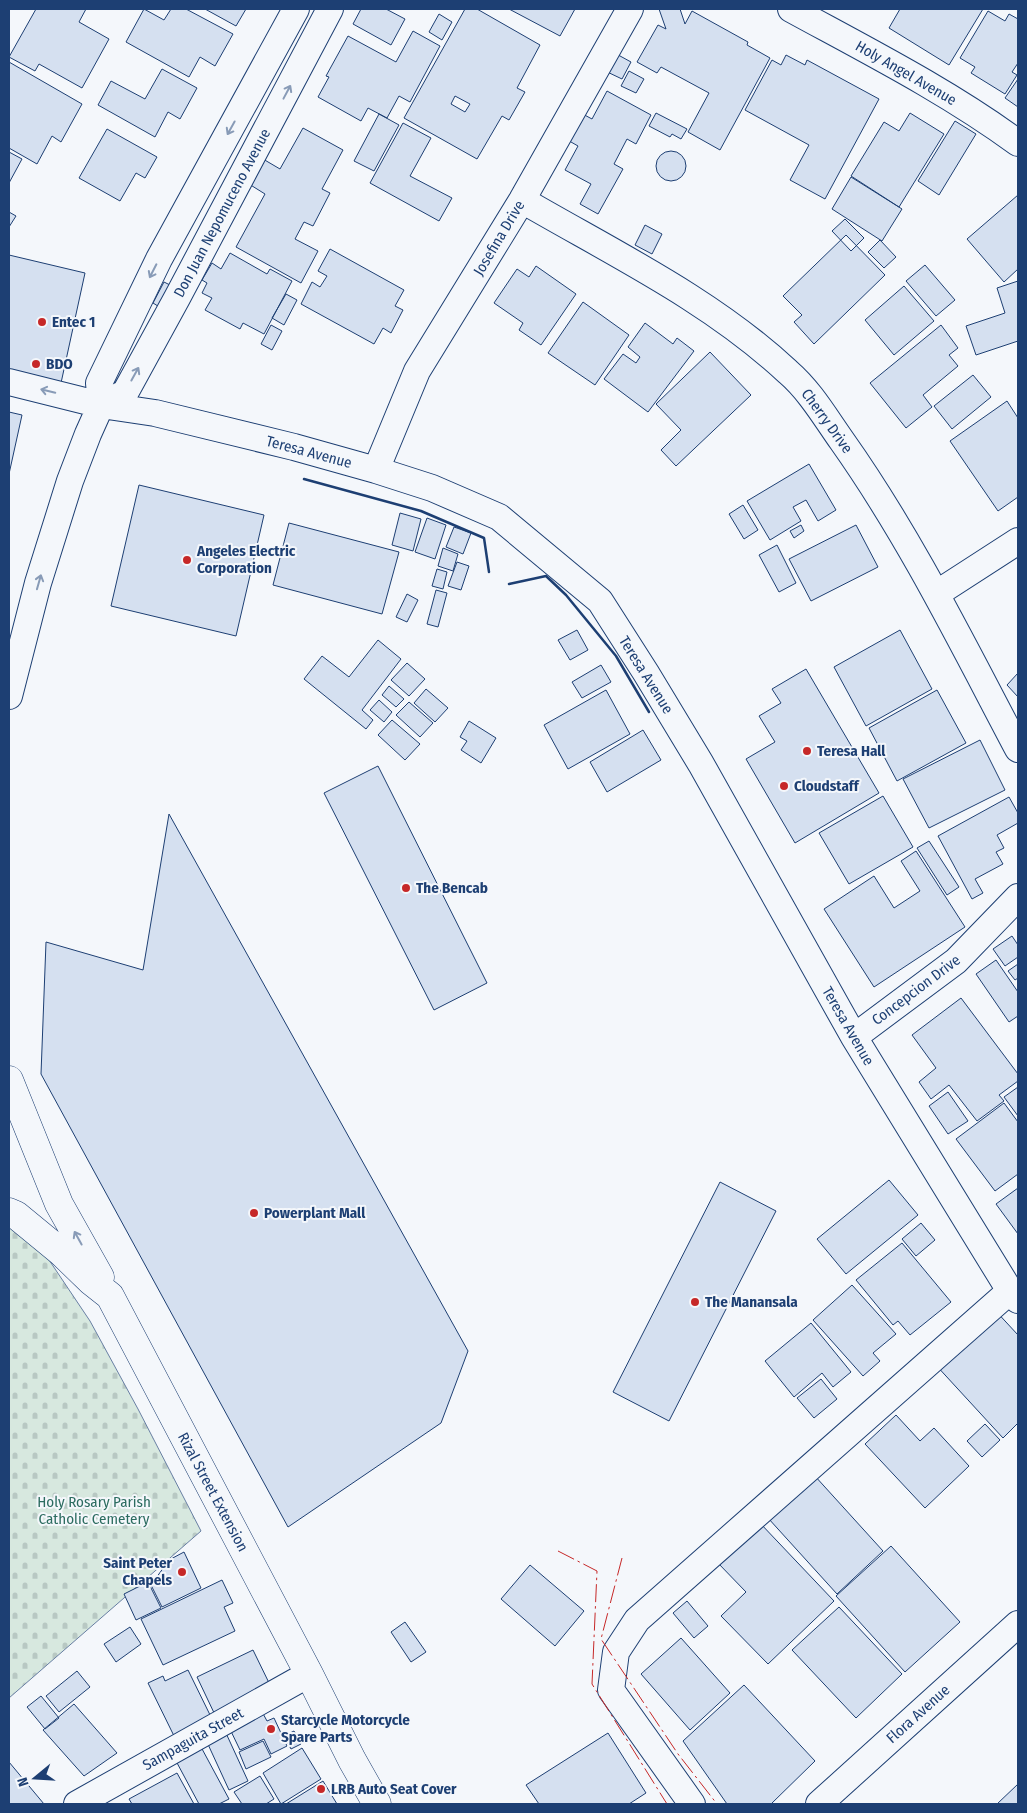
<svg xmlns="http://www.w3.org/2000/svg" width="1027" height="1813" viewBox="0 0 1027 1813" font-family="'Fira Sans Condensed',sans-serif">
<style>
.cemetery{fill:url(#cemetery-stones);stroke:#687fa3}
.building{fill:#d5e0f0;stroke:#1d3f73;fill-rule:evenodd}
.lines{fill:none;stroke-linecap:round;stroke-linejoin:round}
.minor-casing{stroke:#1d3f73;stroke-width:28}
.major-casing{stroke:#1d3f73;stroke-width:29}
.minor{stroke:#f4f7fb;stroke-width:26}
.major{stroke:#f4f7fb;stroke-width:28}
.wall{stroke:#1d3f73;stroke-width:2.5}
.power{stroke:#c62828;stroke-width:1;stroke-dasharray:18 4 2.5 4;stroke-linecap:butt}
.oneway{stroke:#889bb7}
.poi-dot{fill:#c62828;stroke:#f4f7fb;stroke-width:2}
.labels{text-anchor:middle;stroke-width:4;stroke-linejoin:round;paint-order:stroke}
.street-label{font-size:15px;fill:#1d3f73;stroke:#f4f7fb}
.poi-label{font-size:15px;font-weight:bold;fill:#1d3f73;stroke:#f4f7fb;text-anchor:start}
.park-label{font-size:15px;fill:#2c6c60;stroke:#f4f7fb}
</style>
<defs>
<pattern id="cemetery-stones" width="16" height="16" patternUnits="userSpaceOnUse" patternTransform="scale(1.25)"><rect width="16" height="16" fill="#d7e8df"/><path d="M2 7V4a2 2 0 0 1 4 0v3zM10 15v-3a2 2 0 0 1 4 0v3z" fill="#b8c8c3"/></pattern>
</defs>
<rect width="100%" height="100%" fill="#f4f7fb"/>
<path class="cemetery" d="M 9,1227 L 43,1251 L 90,1321 L 138,1409 L 201,1531 L 9,1698 Z"/>
<path class="building" d="M 36,9 L 86,9 L 79,22 L 109,39 L 82,88 L 39,64 L 35,71 L 9,57 Z
M 144,9 L 164,20 L 171,9 L 186,9 L 233,34 L 215,66 L 200,57 L 189,77 L 126,42 Z
M 205,9 L 246,9 L 236,26 Z
M 361,9 L 386,9 L 405,19 L 391,45 L 353,24 Z
M 465,9 L 477,9 L 540,45 L 517,88 L 525,92 L 509,120 L 502,116 L 477,159 L 404,118 ZM 455,96 L 470,104 L 465,112 L 451,104 Z
M 509,9 L 575,9 L 560,36 Z
M 659,9 L 680,9 L 685,24 L 692,11 L 748,42 L 747,45 L 770,58 L 720,150 L 688,132 L 709,93 L 661,67 L 657,73 L 637,62 L 658,25 L 666,29 Z
M 900,9 L 983,9 L 949,65 L 889,28 Z
M 988,11 L 1005,21 L 1009,14 L 1018,19 L 1018,63 L 1012,72 L 1017,75 L 1005,94 L 971,73 L 975,67 L 960,58 Z
M 439,14 L 452,22 L 442,40 L 429,32 Z
M 413,31 L 440,46 L 410,102 L 399,96 L 387,118 L 368,108 L 361,121 L 318,97 L 329,77 L 326,76 L 348,36 L 396,62 Z
M 611,51 L 631,62 L 622,79 L 601,69 Z
M 786,55 L 805,65 L 807,60 L 879,99 L 825,199 L 790,180 L 809,145 L 745,110 L 772,60 L 781,65 Z
M 9,62 L 82,104 L 61,142 L 52,136 L 37,164 L 9,148 Z
M 162,69 L 197,88 L 180,119 L 168,112 L 155,137 L 98,105 L 111,81 L 145,99 Z
M 629,71 L 644,79 L 636,93 L 621,86 Z
M 1018,79 L 1018,107 L 1005,98 Z
M 607,91 L 651,115 L 636,144 L 627,139 L 614,164 L 623,169 L 598,214 L 580,204 L 591,184 L 565,170 L 578,146 L 564,138 L 579,112 L 592,119 Z
M 656,113 L 687,129 L 681,139 L 672,134 L 670,137 L 649,126 Z
M 910,113 L 944,134 L 899,207 L 851,176 L 884,122 L 899,131 Z
M 379,114 L 399,125 L 374,171 L 354,161 Z
M 955,121 L 976,134 L 939,195 L 918,181 Z
M 403,123 L 431,138 L 410,176 L 452,198 L 439,221 L 370,183 Z
M 303,128 L 343,150 L 322,189 L 330,193 L 313,226 L 304,222 L 295,239 L 318,251 L 301,283 L 236,247 L 265,194 L 249,184 L 263,159 L 280,169 Z
M 107,129 L 157,157 L 145,178 L 136,173 L 120,201 L 79,178 Z
M656 166a15 15 0 1 1 30 0a15 15 0 1 1-30 0Z
M 9,152 L 22,159 L 9,183 Z
M 851,177 L 902,209 L 882,241 L 832,209 Z
M 1018,195 L 1018,269 L 1004,282 L 967,239 Z
M 9,212 L 16,216 L 9,227 Z
M 845,219 L 864,238 L 851,251 L 832,231 Z
M 645,225 L 662,234 L 652,254 L 635,245 Z
M 846,235 L 885,275 L 814,344 L 794,322 L 802,315 L 783,296 Z
M 880,240 L 896,257 L 884,268 L 868,252 Z
M 330,249 L 404,290 L 395,306 L 403,310 L 391,333 L 383,328 L 374,344 L 301,304 L 312,282 L 320,287 L 327,276 L 318,271 Z
M 230,253 L 267,274 L 270,269 L 292,281 L 264,334 L 243,323 L 240,329 L 205,310 L 212,298 L 202,293 L 207,283 L 202,280 L 212,263 L 221,269 Z
M 9,255 L 85,273 L 61,383 L 9,371 Z
M 925,265 L 955,300 L 936,316 L 906,281 Z
M 536,266 L 576,294 L 541,345 L 519,330 L 523,323 L 494,303 L 517,269 L 529,277 Z
M 1018,281 L 1018,341 L 976,355 L 966,326 L 1005,313 L 997,288 Z
M 164,282 L 172,286 L 161,308 L 153,303 Z
M 904,286 L 934,321 L 894,355 L 865,320 Z
M 286,294 L 297,300 L 284,325 L 272,318 Z
M 583,302 L 629,335 L 595,385 L 548,353 Z
M 645,323 L 673,344 L 677,338 L 694,351 L 648,412 L 604,379 L 623,354 L 636,363 L 640,357 L 628,347 Z
M 271,325 L 282,331 L 272,350 L 261,344 Z
M 941,325 L 958,348 L 949,355 L 958,366 L 923,395 L 932,407 L 906,428 L 870,383 Z
M 710,352 L 751,395 L 676,466 L 661,450 L 681,430 L 656,404 Z
M 973,375 L 991,397 L 952,429 L 934,406 Z
M 1007,401 L 1018,418 L 1018,497 L 998,511 L 950,441 Z
M 9,412 L 22,415 L 9,474 Z
M 809,464 L 836,510 L 818,521 L 806,500 L 793,507 L 801,521 L 770,540 L 747,501 Z
M 139,485 L 264,515 L 236,636 L 111,606 Z
M 743,505 L 758,530 L 744,539 L 729,514 Z
M 400,513 L 421,519 L 413,551 L 392,545 Z
M 427,518 L 446,525 L 435,559 L 415,552 Z
M 289,523 L 399,552 L 382,614 L 273,585 Z
M 801,525 L 804,531 L 794,538 L 790,531 Z
M 856,525 L 878,567 L 811,601 L 789,559 Z
M 454,527 L 471,533 L 463,554 L 446,547 Z
M 777,545 L 796,583 L 779,592 L 759,555 Z
M 443,548 L 458,554 L 453,571 L 438,566 Z
M 457,562 L 469,566 L 461,590 L 448,586 Z
M 437,569 L 447,572 L 443,589 L 432,586 Z
M 436,590 L 447,593 L 438,627 L 427,624 Z
M 407,594 L 418,600 L 407,622 L 396,617 Z
M 577,630 L 588,650 L 570,660 L 558,640 Z
M 900,630 L 932,689 L 866,726 L 834,667 Z
M 378,640 L 401,659 L 362,710 L 373,720 L 366,729 L 304,679 L 322,656 L 349,677 Z
M 407,663 L 425,679 L 409,696 L 391,680 Z
M 601,665 L 611,682 L 582,698 L 572,682 Z
M 806,669 L 879,793 L 795,843 L 746,759 L 775,742 L 759,716 L 781,703 L 772,689 Z
M 1018,673 L 1018,697 L 1007,685 Z
M 389,686 L 404,699 L 396,707 L 382,695 Z
M 426,689 L 448,708 L 435,722 L 414,703 Z
M 606,690 L 630,734 L 568,769 L 544,725 Z
M 937,690 L 966,743 L 897,781 L 869,728 Z
M 379,700 L 392,712 L 384,722 L 370,710 Z
M 409,702 L 433,723 L 420,737 L 396,715 Z
M 392,720 L 420,744 L 405,760 L 378,735 Z
M 469,721 L 496,738 L 481,763 L 461,750 L 467,741 L 460,737 Z
M 643,730 L 661,760 L 607,792 L 590,762 Z
M 980,740 L 1005,790 L 929,828 L 903,779 Z
M 378,766 L 487,983 L 434,1010 L 324,793 Z
M 883,796 L 913,847 L 849,884 L 819,833 Z
M 1009,797 L 1018,813 L 1018,823 L 997,835 L 1004,848 L 996,852 L 1003,864 L 975,879 L 983,893 L 972,899 L 938,836 Z
M 169,814 L 468,1351 L 441,1423 L 288,1527 L 41,1074 L 46,942 L 143,970 Z
M 929,841 L 959,887 L 947,895 L 917,848 Z
M 916,851 L 965,927 L 874,987 L 824,909 L 874,876 L 894,908 L 920,891 L 901,861 Z
M 1012,936 L 1018,945 L 1018,957 L 1005,966 L 993,949 Z
M 996,960 L 1018,992 L 1018,1016 L 1009,1022 L 976,974 Z
M 1018,964 L 1018,978 L 1015,980 L 1008,971 Z
M 961,998 L 1018,1074 L 1018,1081 L 999,1095 L 1004,1101 L 977,1121 L 949,1085 L 931,1099 L 919,1082 L 936,1068 L 912,1035 Z
M 1018,1087 L 1018,1116 L 1004,1097 Z
M 948,1092 L 968,1121 L 948,1134 L 929,1106 Z
M 1004,1103 L 1018,1122 L 1018,1174 L 995,1191 L 956,1139 Z
M 889,1180 L 918,1215 L 846,1274 L 817,1239 Z
M 720,1182 L 776,1211 L 669,1421 L 613,1392 Z
M 1018,1188 L 1018,1234 L 996,1204 Z
M 921,1223 L 935,1240 L 916,1256 L 902,1239 Z
M 902,1243 L 951,1302 L 910,1335 L 898,1321 L 893,1325 L 856,1280 Z
M 852,1285 L 896,1334 L 873,1353 L 880,1361 L 863,1376 L 813,1320 Z
M 993,1308 L 1018,1335 L 1018,1423 L 1003,1438 L 934,1363 Z
M 811,1323 L 851,1372 L 833,1387 L 822,1373 L 794,1397 L 765,1361 Z
M 821,1379 L 837,1399 L 814,1418 L 797,1398 Z
M 896,1415 L 920,1441 L 934,1428 L 969,1466 L 925,1508 L 865,1444 Z
M 985,1424 L 1000,1440 L 982,1457 L 967,1441 Z
M 814,1475 L 883,1551 L 837,1594 L 768,1518 Z
M 759,1522 L 834,1601 L 768,1664 L 721,1616 L 746,1592 L 717,1562 Z
M 891,1546 L 960,1622 L 905,1672 L 836,1596 Z
M 184,1552 L 201,1588 L 162,1607 L 151,1585 L 169,1560 Z
M 530,1565 L 584,1611 L 555,1646 L 501,1599 Z
M 222,1580 L 233,1603 L 224,1607 L 235,1631 L 163,1665 L 141,1619 Z
M 148,1582 L 161,1608 L 136,1620 L 124,1594 Z
M 687,1601 L 708,1626 L 694,1638 L 673,1613 Z
M 839,1607 L 902,1674 L 856,1718 L 792,1650 Z
M 405,1622 L 426,1652 L 411,1662 L 391,1632 Z
M 130,1627 L 141,1644 L 116,1662 L 104,1644 Z
M 681,1638 L 730,1693 L 690,1730 L 641,1674 Z
M 253,1650 L 272,1689 L 216,1717 L 197,1677 Z
M 188,1670 L 213,1721 L 176,1740 L 148,1683 L 163,1676 L 165,1681 Z
M 77,1671 L 90,1687 L 59,1712 L 46,1696 Z
M 744,1685 L 815,1761 L 771,1804 L 727,1804 L 683,1741 Z
M 41,1696 L 59,1718 L 45,1729 L 27,1707 Z
M 74,1704 L 117,1753 L 84,1776 L 43,1730 Z
M 260,1708 L 267,1721 L 274,1718 L 287,1746 L 271,1754 L 264,1739 L 240,1750 L 227,1723 Z
M 225,1731 L 248,1781 L 229,1790 L 206,1740 Z
M 294,1731 L 301,1744 L 291,1749 L 284,1736 Z
M 608,1733 L 646,1793 L 629,1804 L 539,1804 L 526,1785 Z
M 263,1741 L 271,1757 L 246,1769 L 239,1752 Z
M 201,1747 L 229,1799 L 219,1804 L 199,1804 L 176,1761 Z
M 302,1748 L 321,1779 L 281,1804 L 263,1773 Z
M 9,1762 L 44,1804 L 9,1804 Z
M 177,1773 L 194,1804 L 132,1804 L 129,1799 Z
M 260,1776 L 274,1799 L 266,1804 L 242,1804 L 234,1792 Z
M 323,1781 L 337,1804 L 286,1804 Z
M 1018,1784 L 1018,1804 L 997,1804 Z"/>
<g class="lines">
<g class="minor-casing">
<path id="minor" d="M 791,9 C 868,51 947,91 1018,143
M 522,200 C 613,253 711,300 788,372 C 810,391 825,417 842,441 C 910,537 963,645 1018,749
M 9,382 L 101,405 L 155,413 L 294,447 L 376,470 L 432,488 L 499,517 L 600,601 L 646,673 L 701,764 L 854,1037 L 1010,1291 L 1018,1300
M 101,405 L 125,393 L 177,298 L 330,9
M 376,470 L 417,371 L 522,200 L 630,9
M 936,594 L 1018,541
M 9,696 L 38,583 L 70,481 L 88,434 L 101,405 L 99,383 L 159,259 L 296,9
M 854,1037 L 956,961 L 1018,897
M 77,1804 L 309,1674
M 692,1804 L 611,1690 L 616,1652 L 637,1620 L 1010,1291
M 819,1804 L 1018,1624"/>
</g>
<g class="major-casing">
<path id="major" d="M 9,1080 L 59,1204 L 100,1277
M 9,1212 L 16,1215 L 61,1252 L 91,1281 L 110,1296 L 309,1674 L 352,1760 L 377,1804"/>
</g>
<use href="#minor" class="minor"/>
<use href="#major" class="major"/>
<path class="wall" d="M 304,479 L 421,511 L 484,538 L 489,572
M 509,584 L 546,576 L 566,595 L 616,656 L 649,712"/>
<path class="power" d="M 558,1551 L 597,1571 L 592,1684 L 667,1804
M 622,1558 L 601,1639 L 678,1754 L 717,1804"/>
</g>
<defs><path id="oneway-shaft" d="M-6 0H5M1.5-3L5.5 0L1.5 3" fill="none" stroke-width="1.6" stroke-linecap="round" stroke-linejoin="round" transform="scale(1.25)"/></defs>
<g class="oneway">
<use href="#oneway-shaft" transform="translate(287 92) rotate(-62)"/>
<use href="#oneway-shaft" transform="translate(231 128) rotate(119)"/>
<use href="#oneway-shaft" transform="translate(153 271) rotate(117)"/>
<use href="#oneway-shaft" transform="translate(135 374) rotate(-61)"/>
<use href="#oneway-shaft" transform="translate(48 391) rotate(-166)"/>
<use href="#oneway-shaft" transform="translate(39 582) rotate(-74)"/>
<use href="#oneway-shaft" transform="translate(78 1238) rotate(-119)"/>
</g>
<g class="poi-dot">
<circle cx="42" cy="322" r="5"/>
<circle cx="36" cy="364" r="5"/>
<circle cx="187" cy="560" r="5"/>
<circle cx="807" cy="751" r="5"/>
<circle cx="784" cy="786" r="5"/>
<circle cx="406" cy="888" r="5"/>
<circle cx="254" cy="1213" r="5"/>
<circle cx="695" cy="1302" r="5"/>
<circle cx="182" cy="1572" r="5"/>
<circle cx="271" cy="1729" r="5"/>
<circle cx="321" cy="1789" r="5"/>
</g>
<g class="labels">
<g class="street-label">
<text transform="translate(906 73) rotate(30)" y="5">Holy Angel Avenue</text>
<text transform="translate(222 213) rotate(-62)" y="5">Don Juan Nepomuceno Avenue</text>
<text transform="translate(499 238) rotate(-59)" y="5">Josefina Drive</text>
<text transform="translate(827 421) rotate(54)" y="5">Cherry Drive</text>
<text transform="translate(309 452) rotate(15)" y="5">Teresa Avenue</text>
<text transform="translate(646 675) rotate(58)" y="5">Teresa Avenue</text>
<text transform="translate(916 990) rotate(-37)" y="5">Concepcion Drive</text>
<text transform="translate(848 1026) rotate(60)" y="5">Teresa Avenue</text>
<text transform="translate(213 1492) rotate(62)" y="5">Rizal Street Extension</text>
<text transform="translate(918 1714) rotate(-42)" y="5">Flora Avenue</text>
<text transform="translate(193 1739) rotate(-29)" y="5">Sampaguita Street</text>
</g>
<g class="poi-label">
<text x="52" y="327">Entec 1</text>
<text x="46" y="369">BDO</text>
<text x="197" y="556">Angeles Electric<tspan x="197" dy="17">Corporation</tspan></text>
<text x="817" y="756">Teresa Hall</text>
<text x="794" y="791">Cloudstaff</text>
<text x="416" y="893">The Bencab</text>
<text x="264" y="1218">Powerplant Mall</text>
<text x="705" y="1307">The Manansala</text>
<text x="172" y="1568" text-anchor="end">Saint Peter<tspan x="172" dy="17">Chapels</tspan></text>
<text x="281" y="1725">Starcycle Motorcycle<tspan x="281" dy="17">Spare Parts</tspan></text>
<text x="331" y="1794">LRB Auto Seat Cover</text>
</g>
<g class="park-label">
<text x="94" y="1507">Holy Rosary Parish<tspan x="94" dy="17">Catholic Cemetery</tspan></text>
</g>
</g>
<rect width="1027" height="1813" fill="none" stroke="#1d3f73" stroke-width="20"/>
<g transform="translate(35 1778) rotate(252)" stroke="#f4f7fb" stroke-width="4" paint-order="stroke">
<path d="M0-4L9 19L0 12L-9 19Z" fill="#1d3f73"/>
<text y="-8" font-size="14" font-weight="bold" text-anchor="middle" fill="#1d3f73">N</text>
</g>
</svg>
